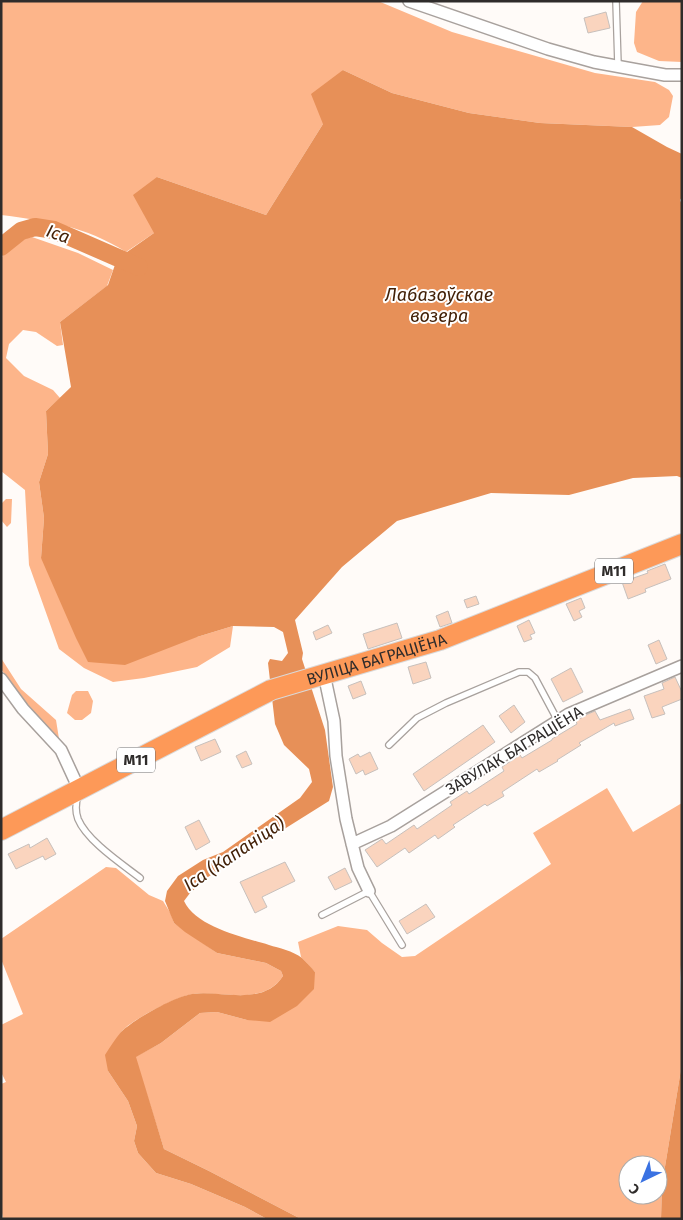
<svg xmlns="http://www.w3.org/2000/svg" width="683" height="1220" viewBox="0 0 683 1220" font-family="'Fira Sans',sans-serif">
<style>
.green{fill:#fdb58a;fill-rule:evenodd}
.water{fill:#e79058}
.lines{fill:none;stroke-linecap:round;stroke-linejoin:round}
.river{stroke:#e79058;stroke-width:18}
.building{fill:#fad4be;stroke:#c7c0bc}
.lane-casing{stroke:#a8a19d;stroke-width:8}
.street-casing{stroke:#a8a19d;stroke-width:14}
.highway-casing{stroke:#dad9d9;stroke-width:22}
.lane{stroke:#fff;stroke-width:5.5}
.street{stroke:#fff;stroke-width:11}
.highway{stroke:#fd9958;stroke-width:20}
.labels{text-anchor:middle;stroke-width:4;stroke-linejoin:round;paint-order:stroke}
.shield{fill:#fff;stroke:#6d6b6b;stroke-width:1}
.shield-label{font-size:15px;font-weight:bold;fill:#2f2c2b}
.street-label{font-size:16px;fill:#2f2c2b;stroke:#fff}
.water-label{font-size:18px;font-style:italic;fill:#432108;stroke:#fff}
</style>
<rect width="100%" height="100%" fill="#fffbf8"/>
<path class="green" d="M 1,1 L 378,1 L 452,32 L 595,73 L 655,82 L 669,90 L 673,96 L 669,117 L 660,125 L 632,127 L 540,123 L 469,113 L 392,93 L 343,70 L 323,124 L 266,215 L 157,177 L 154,233 L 126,252 C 85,226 48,221 1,215 Z
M 643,1 L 682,1 L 682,62 L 659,61 L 637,52 L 634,43 L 636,12 Z
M 32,237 L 78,253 L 113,270 L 107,286 L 60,322 L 63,345 L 57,346 L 36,332 L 23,330 L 9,344 L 6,358 L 24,376 L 53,390 L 60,398 L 46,411 L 48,454 L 39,482 L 44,518 L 41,558 L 197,637 L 233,626 L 230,647 L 197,667 L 144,678 L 113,682 L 84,668 L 59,649 L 29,565 L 25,490 L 1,471 L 1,258 C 10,247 18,239 32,237 Z
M 6,499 L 12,499 L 11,523 L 7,527 L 1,520 L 2,503 Z
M 1,658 L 21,689 L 56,720 L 60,745 L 27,706 L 1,669 Z
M 76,691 L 88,691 L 93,701 L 91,713 L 82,720 L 75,720 L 67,713 L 72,695 Z
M 607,788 L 633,832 L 682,803 L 682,951 L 680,978 L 682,1063 L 662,1185 L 661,1219 L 301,1219 L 209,1171 L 164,1149 L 135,1057 L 161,1043 L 200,1013 L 217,1012 L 247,1020 L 315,972 L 301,957 L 298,942 L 338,926 L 367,930 L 382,943 L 402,957 L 415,956 L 551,864 L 533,833 ZM 628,1165 L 658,1165 L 658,1195 L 628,1195 Z
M 106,867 L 116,868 L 149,895 L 163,901 L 171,914 L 174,923 L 217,953 L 266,963 L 281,971 L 283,976 C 264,1006 222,991 193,994 C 178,996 133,1019 122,1031 C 117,1037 111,1063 108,1071 L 128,1101 L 137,1126 L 134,1141 L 138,1153 L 156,1173 L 191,1184 L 245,1207 L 267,1219 L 3,1219 L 1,1207 L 1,1084 L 6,1082 L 1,1072 L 1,1025 L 23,1014 L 1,959 L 1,939 Z"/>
<path class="water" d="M 343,70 L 392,93 L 469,113 L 540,123 L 632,127 L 667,147 L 682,154 L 682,197 L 680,200 L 682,205 L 682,478 L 677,476 L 633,478 L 569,495 L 491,493 L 397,521 L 342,567 L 295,620 L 303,653 L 302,659 L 325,730 L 333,787 L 329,801 L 208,877 L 190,893 L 184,901 C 196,927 243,937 269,945 C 279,948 293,951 302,958 C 306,962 311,967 315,972 L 314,989 L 297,1006 L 270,1022 L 247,1020 L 217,1012 L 200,1013 L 161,1043 L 136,1057 L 164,1149 L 209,1171 L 301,1219 L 267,1219 L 245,1207 L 191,1184 L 156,1173 L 138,1153 L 134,1141 L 137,1126 L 128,1101 L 108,1071 L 105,1055 C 110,1047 115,1039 121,1032 C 134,1019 174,997 192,994 C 222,990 263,1007 283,976 L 281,971 L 266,963 L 217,953 L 185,932 L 174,923 L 165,901 L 167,891 L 178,876 L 203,860 L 223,852 L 300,798 L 312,782 L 309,769 L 284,745 L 275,724 L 268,663 L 270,659 L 282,661 L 288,653 L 283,632 L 274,627 L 233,626 L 197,637 L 125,665 L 88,662 L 76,638 L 41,558 L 44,518 L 39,482 L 48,454 L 46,411 L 71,387 L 60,322 L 108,285 L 117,259 L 154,233 L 133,195 L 157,177 L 266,215 L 323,124 L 311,94 Z
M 682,1063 L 682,1219 L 661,1219 L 662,1185 Z"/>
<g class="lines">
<path class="river" d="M 1,247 L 21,231 L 35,227 L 54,230 L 139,267"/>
</g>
<path class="building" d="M 606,12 L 610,28 L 588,33 L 584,18 Z
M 665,564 L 671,579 L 645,589 L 646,592 L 628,599 L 622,582 L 648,573 L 647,571 Z
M 476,596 L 479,604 L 467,608 L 464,600 Z
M 581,598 L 585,608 L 579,611 L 582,617 L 574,621 L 566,604 Z
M 448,611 L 452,623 L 440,627 L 436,616 Z
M 529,620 L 535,633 L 530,635 L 532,639 L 524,642 L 517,626 Z
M 397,623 L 402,638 L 368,649 L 363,634 Z
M 328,625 L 332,633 L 316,640 L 313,632 Z
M 659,640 L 667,659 L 656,664 L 648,645 Z
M 426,662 L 431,678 L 413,684 L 408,667 Z
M 571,668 L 583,692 L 563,702 L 551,679 Z
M 675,677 L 682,692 L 682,699 L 662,707 L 665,714 L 652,718 L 644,696 L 664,689 L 662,683 Z
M 361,681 L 366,694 L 353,699 L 348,686 Z
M 514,705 L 525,722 L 511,733 L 499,716 Z
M 630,709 L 634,719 L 615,726 L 614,723 L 579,743 L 581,745 L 557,760 L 558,761 L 539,772 L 537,769 L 502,792 L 504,796 L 487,806 L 485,804 L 453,825 L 455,827 L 438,839 L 435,835 L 409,853 L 405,848 L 377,867 L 365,850 L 382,839 L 386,844 L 414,825 L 417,829 L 452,805 L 450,802 L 467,791 L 469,794 L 504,771 L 502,767 L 520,755 L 522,758 L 552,740 L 552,739 L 577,724 L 576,721 L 588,714 L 595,711 L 600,720 Z
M 483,725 L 495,742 L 424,791 L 413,774 Z
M 215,739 L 221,752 L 201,761 L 195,747 Z
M 246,751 L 252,764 L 242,768 L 236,756 Z
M 370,752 L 378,769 L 365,775 L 363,770 L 356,774 L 349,759 L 358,754 L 360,757 Z
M 199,820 L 210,842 L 196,850 L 185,827 Z
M 47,838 L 56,854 L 45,860 L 43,856 L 16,869 L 8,854 L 29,844 L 30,848 Z
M 285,862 L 295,881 L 262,897 L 267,907 L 255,913 L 240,882 Z
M 345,868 L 352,882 L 335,890 L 328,877 Z
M 426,904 L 435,917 L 407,934 L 399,921 Z"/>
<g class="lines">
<g class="lane-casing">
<path id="lane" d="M 616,1 L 618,65
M 389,745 L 417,718 L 446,703 L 519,672 L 528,672 L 535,678 L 558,721
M 78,795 C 76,802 75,811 78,819 C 87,841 122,864 140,878
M 322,915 L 369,891 L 402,945"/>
</g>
<g class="street-casing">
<path id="street" d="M 409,1 L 548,49 L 594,62 L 665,75 L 682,75
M 324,674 L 334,721 L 336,756 L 346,819 L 358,868 L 369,891
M 1,679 L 23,709 L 61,750 L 79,789
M 352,844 L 391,826 L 569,714 L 682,666"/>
</g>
<g class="highway-casing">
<g id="highway">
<path id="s1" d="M 1,830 L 271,690 L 440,640 L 682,544"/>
</g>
</g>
<use href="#lane" class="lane"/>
<use href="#street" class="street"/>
<use href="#highway" class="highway"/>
</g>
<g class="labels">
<g class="shield">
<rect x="595" y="558.5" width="38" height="25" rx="4"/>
<rect x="117" y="747.5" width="38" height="25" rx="4"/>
</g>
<g class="shield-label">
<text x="614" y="576">М11</text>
<text x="136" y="765">М11</text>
</g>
<g class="street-label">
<text dy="6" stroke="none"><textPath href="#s1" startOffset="414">ВУЛІЦА БАГРАЦІЁНА</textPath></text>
<text transform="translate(514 750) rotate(-31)" y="6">ЗАВУЛАК БАГРАЦІЁНА</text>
</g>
<g class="water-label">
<text transform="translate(58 234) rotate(19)" y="6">Іса</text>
<text x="439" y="301">Лабазоўскае<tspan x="439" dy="21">возера</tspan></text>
<text transform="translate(234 854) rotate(-34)" y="6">Іса (Капаніца)</text>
</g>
</g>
<rect width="683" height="1220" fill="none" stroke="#2f2c2b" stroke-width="5"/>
<g transform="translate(643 1180) rotate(223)"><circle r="24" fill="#ffffff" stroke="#acabaa"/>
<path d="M0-4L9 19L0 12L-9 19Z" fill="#3a72e2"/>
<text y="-8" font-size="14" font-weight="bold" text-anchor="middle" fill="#2f2c2b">С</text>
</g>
</svg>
